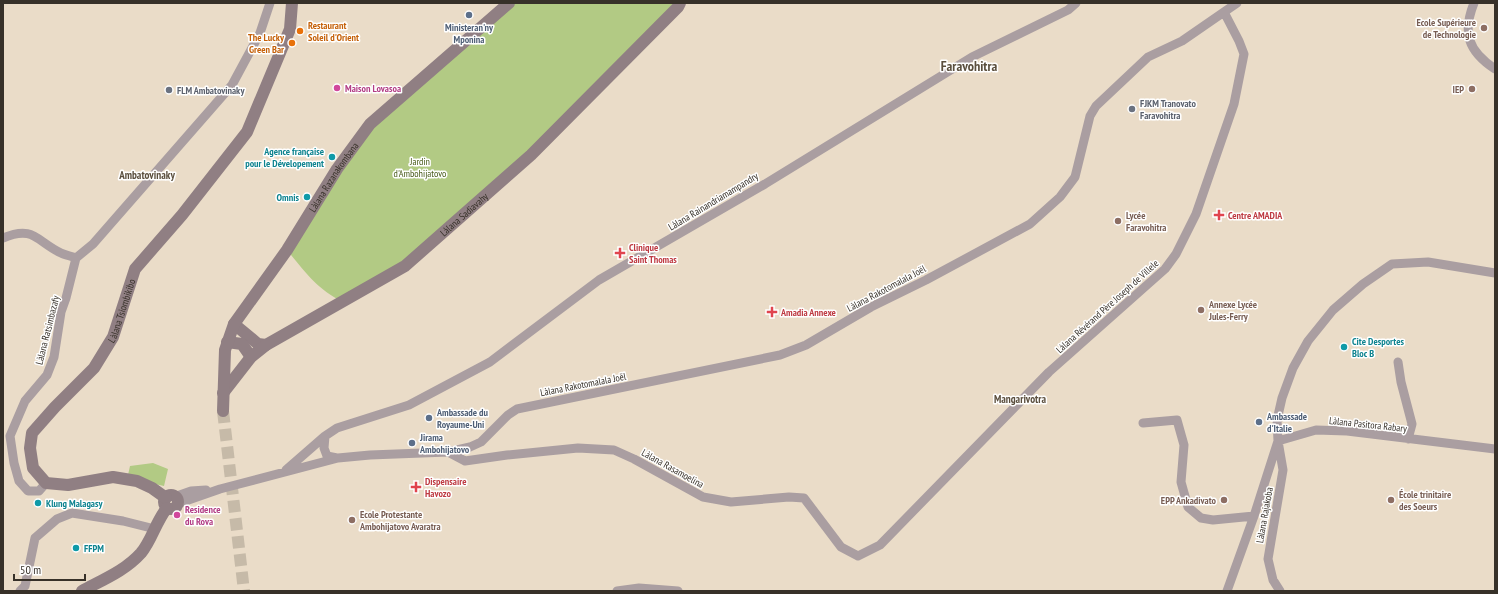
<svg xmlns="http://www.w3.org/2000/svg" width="1498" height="594" viewBox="0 0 1498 594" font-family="'PT Sans Narrow',sans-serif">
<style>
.green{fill:#b2ca84}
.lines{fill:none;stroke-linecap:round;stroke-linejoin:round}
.secondary-tunnel{stroke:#c6baa8;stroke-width:12;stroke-dasharray:12 6;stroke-linecap:butt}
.street{stroke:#aa9ea1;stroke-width:9}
.secondary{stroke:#907f83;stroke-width:12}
.service-dot{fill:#5c6f8a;stroke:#fff;stroke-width:1.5}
.education-dot{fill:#8d6e63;stroke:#fff;stroke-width:1.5}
.food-dot{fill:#e8710a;stroke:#fff;stroke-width:1.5}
.hotel-dot{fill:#d1479c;stroke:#fff;stroke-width:1.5}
.worship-dot{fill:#6b7280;stroke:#fff;stroke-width:1.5}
.culture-dot{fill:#0f9aa8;stroke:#fff;stroke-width:1.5}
.health-dot{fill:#e0444e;stroke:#fff;stroke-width:1.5}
.labels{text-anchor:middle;stroke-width:3;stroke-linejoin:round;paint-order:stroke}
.education-label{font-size:10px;font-weight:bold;fill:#785e54;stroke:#fff;text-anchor:start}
.food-label{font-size:10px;font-weight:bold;fill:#c56008;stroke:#fff;text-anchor:start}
.service-label{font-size:10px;font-weight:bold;fill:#4e5e75;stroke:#fff;text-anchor:start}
.hotel-label{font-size:10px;font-weight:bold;fill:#b23c85;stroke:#fff;text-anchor:start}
.worship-label{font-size:10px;font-weight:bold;fill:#5b616d;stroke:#fff;text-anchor:start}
.culture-label{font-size:10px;font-weight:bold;fill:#0d838f;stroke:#fff;text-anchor:start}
.park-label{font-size:10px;fill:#485b1a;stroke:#fff}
.street-label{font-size:10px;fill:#373129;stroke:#fff}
.health-label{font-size:10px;font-weight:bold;fill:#be3a42;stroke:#fff;text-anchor:start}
.neighbourhood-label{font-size:11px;font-weight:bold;fill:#5a4e3d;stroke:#fff}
.district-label{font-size:14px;font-weight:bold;fill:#5a4e3d;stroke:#fff}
</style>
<rect width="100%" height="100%" fill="#eadcc8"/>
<path class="green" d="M 509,3 L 679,3 L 544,142 L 410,261 L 343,302 C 317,289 305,272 287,250 L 370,124 Z
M 153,463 L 168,469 L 164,486 L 146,482 L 128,475 L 130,466 Z"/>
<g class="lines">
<path class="secondary-tunnel" d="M 223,411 L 244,591"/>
<path class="street" d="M 1474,3 C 1462,33 1468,51 1495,69
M 3,238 C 34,225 36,241 61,253 C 65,255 71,256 76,258
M 76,258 L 93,244 L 232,85 L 260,33 L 270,3
M 1398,362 L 1401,382 L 1412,424 L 1408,439
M 1143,423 L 1177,420 L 1184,445 L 1181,482 L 1188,507 L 1201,518 L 1213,520 L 1254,516
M 325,436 L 324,448 L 327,456 L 337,458
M 448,452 L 465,461 L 507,455 L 578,448 L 614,450 L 634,459 L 703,497 L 731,502 L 789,497 L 804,498 L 841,547 L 858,556 L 880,545 L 1049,372 L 1165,269 L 1176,254 L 1196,214 L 1234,104 L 1244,54 L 1239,41 L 1224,12
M 286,470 L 325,436 L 337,428 L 409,405 L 490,362 L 599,280 L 765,184 L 972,57 L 1068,10 L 1076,3
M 46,483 L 39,491 L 28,491 L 19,481 L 14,463 L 10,436 L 25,401 L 47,375 L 54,357 L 61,312 L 66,298 L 76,258
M 174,497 L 191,491 L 206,490
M 177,504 L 220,489 L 338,458 L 370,455 L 448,452 L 470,447 L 481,442 L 508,415 L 517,409 L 780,355 L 806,345 L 871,307 L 926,280 L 1030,224 L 1060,197 L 1075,177 L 1090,116 L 1096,106 L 1148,57 L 1182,41 L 1237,3
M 20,591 L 25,586 L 35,538 L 57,519 L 72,513 L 123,521 L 155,529
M 617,591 L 639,588 L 678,591
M 1227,591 L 1254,516 L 1278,441 L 1316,430 L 1347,431 L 1495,449
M 1280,591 L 1273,580 L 1268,559 L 1283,470 L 1278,441 L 1277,420 L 1282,398 L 1293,368 L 1308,341 L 1333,310 L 1363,284 L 1392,264 L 1428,262 L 1495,273"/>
<g class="secondary">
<path d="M 234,324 L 258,344 L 266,345"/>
<path d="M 227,342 L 242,344 L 251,357"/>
<path id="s1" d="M 223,393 L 251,357 L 266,345 L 405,266 L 531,155 L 678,7 L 680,3"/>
<path id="s2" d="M 223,411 L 225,350 L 234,324 L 287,250 L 337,169 L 370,124 L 509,3"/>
<circle cx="171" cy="502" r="7"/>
<path id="s3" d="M 166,498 L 152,488 L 137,481 L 113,477 L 68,485 L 46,483 L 33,468 L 30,448 L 32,433 L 55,407 L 94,368 L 113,337 L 135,269 L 182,215 L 247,132 L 290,29 L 292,3"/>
<path d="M 82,591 C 102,580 125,571 141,553 C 152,540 156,521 167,508"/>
</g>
</g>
<g class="service-dot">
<circle cx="469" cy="15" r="4"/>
<circle cx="429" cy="418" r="4"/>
<circle cx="1259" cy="422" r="4"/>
<circle cx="412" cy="443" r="4"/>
</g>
<g class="education-dot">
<circle cx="1484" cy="28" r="4"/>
<circle cx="1472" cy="89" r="4"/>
<circle cx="1118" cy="221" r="4"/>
<circle cx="1201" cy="310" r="4"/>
<circle cx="1224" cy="500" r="4"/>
<circle cx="1391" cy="500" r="4"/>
<circle cx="352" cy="520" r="4"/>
</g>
<g class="food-dot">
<circle cx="300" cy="31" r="4"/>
<circle cx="292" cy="43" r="4"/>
</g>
<g class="hotel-dot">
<circle cx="337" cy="88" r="4"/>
<circle cx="177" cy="515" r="4"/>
</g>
<g class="worship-dot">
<circle cx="169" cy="90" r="4"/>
<circle cx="1132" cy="109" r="4"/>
</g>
<g class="culture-dot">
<circle cx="332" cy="157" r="4"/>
<circle cx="307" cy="197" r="4"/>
<circle cx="1344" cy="347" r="4"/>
<circle cx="38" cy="503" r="4"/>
<circle cx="76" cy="548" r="4"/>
</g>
<g class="health-dot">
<path d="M1217 209h4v4h4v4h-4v4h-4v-4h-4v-4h4z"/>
<path d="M618 247h4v4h4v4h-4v4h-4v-4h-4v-4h4z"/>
<path d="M770 306h4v4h4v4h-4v4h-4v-4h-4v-4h4z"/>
<path d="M414 481h4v4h4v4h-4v4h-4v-4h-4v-4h4z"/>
</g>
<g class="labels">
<g class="education-label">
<text x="1476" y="26" text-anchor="end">Ecole Supérieure<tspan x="1476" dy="12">de Technologie</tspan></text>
<text x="1464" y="93" text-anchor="end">IEP</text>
<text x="1126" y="219">Lycée<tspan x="1126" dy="12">Faravohitra</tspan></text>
<text x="1209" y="308">Annexe Lycée<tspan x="1209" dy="12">Jules-Ferry</tspan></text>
<text x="1399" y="498">École trinitaire<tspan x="1399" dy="12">des Soeurs</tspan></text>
<text x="1216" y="504" text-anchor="end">EPP Ankadivato</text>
<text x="360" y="518">Ecole Protestante<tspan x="360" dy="12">Ambohijatovo Avaratra</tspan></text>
</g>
<g class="food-label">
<text x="308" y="29">Restaurant<tspan x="308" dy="12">Soleil d'Orient</tspan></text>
<text x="284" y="41" text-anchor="end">The Lucky<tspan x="284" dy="12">Green Bar</tspan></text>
</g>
<g class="service-label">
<text x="469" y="31" text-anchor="middle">Ministeran'ny<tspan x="469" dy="12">Mponina</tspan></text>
<text x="437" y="416">Ambassade du<tspan x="437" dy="12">Royaume-Uni</tspan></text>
<text x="1267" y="420">Ambassade<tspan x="1267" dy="12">d'Italie</tspan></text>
<text x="420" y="441">Jirama<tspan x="420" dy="12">Ambohijatovo</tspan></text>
</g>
<g class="hotel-label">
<text x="345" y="92">Maison Lovasoa</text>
<text x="185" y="513">Residence<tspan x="185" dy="12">du Rova</tspan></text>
</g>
<g class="worship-label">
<text x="177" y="94">FLM Ambatovinaky</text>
<text x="1140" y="107">FJKM Tranovato<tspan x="1140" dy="12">Faravohitra</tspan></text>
</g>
<g class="culture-label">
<text x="324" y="155" text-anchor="end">Agence française<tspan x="324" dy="12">pour le Dévelopement</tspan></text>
<text x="299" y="201" text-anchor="end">Omnis</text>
<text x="1352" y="345">Cite Desportes<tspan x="1352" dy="12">Bloc B</tspan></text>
<text x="46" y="507">Klung Malagasy</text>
<text x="84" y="552">FFPM</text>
</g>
<g class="park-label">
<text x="420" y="165">Jardin<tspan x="420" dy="12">d'Ambohijatovo</tspan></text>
</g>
<g class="street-label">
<text dy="4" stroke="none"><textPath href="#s2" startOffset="266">Làlana Razanakombana</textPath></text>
<text transform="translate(713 201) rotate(-31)" y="4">Làlana Rainandriamampandry</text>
<text dy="4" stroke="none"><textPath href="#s1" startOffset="303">Làlana Sadiavahy</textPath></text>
<text transform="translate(886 288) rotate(-28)" y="4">Làlana Rakotomalala Joël</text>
<text transform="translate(1107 306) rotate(-42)" y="4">Làlana Révérand Père Joseph de Villele</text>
<text dy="4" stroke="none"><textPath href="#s3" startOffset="335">Làlana Tsiombikibo</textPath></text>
<text transform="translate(47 330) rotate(-76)" y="4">Làlana Ratsimbazafy</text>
<text transform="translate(583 384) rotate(-11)" y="4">Làlana Rakotomalala Joël</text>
<text transform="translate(1368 424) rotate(6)" y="4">Làlana Pasitora Rabary</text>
<text transform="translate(673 468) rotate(29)" y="4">Làlana Rasamoelina</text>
<text transform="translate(1264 515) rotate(-80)" y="4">Làlana Rajakoba</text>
</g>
<g class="health-label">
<text x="1228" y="219">Centre AMADIA</text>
<text x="629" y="251">Clinique<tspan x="629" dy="12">Saint Thomas</tspan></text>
<text x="781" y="316">Amadia Annexe</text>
<text x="425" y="485">Dispensaire<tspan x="425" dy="12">Havozo</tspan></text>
</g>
<g class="neighbourhood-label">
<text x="147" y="179">Ambatovinaky</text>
<text x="1020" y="403">Mangarivotra</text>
</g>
<g class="district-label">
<text x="969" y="71">Faravohitra</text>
</g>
</g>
<rect width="1498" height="594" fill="none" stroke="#373129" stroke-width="8"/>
<path d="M14 574v6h71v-6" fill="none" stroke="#373129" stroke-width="2"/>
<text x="20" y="574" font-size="12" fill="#373129" stroke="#ffffff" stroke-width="3" paint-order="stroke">50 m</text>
</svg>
